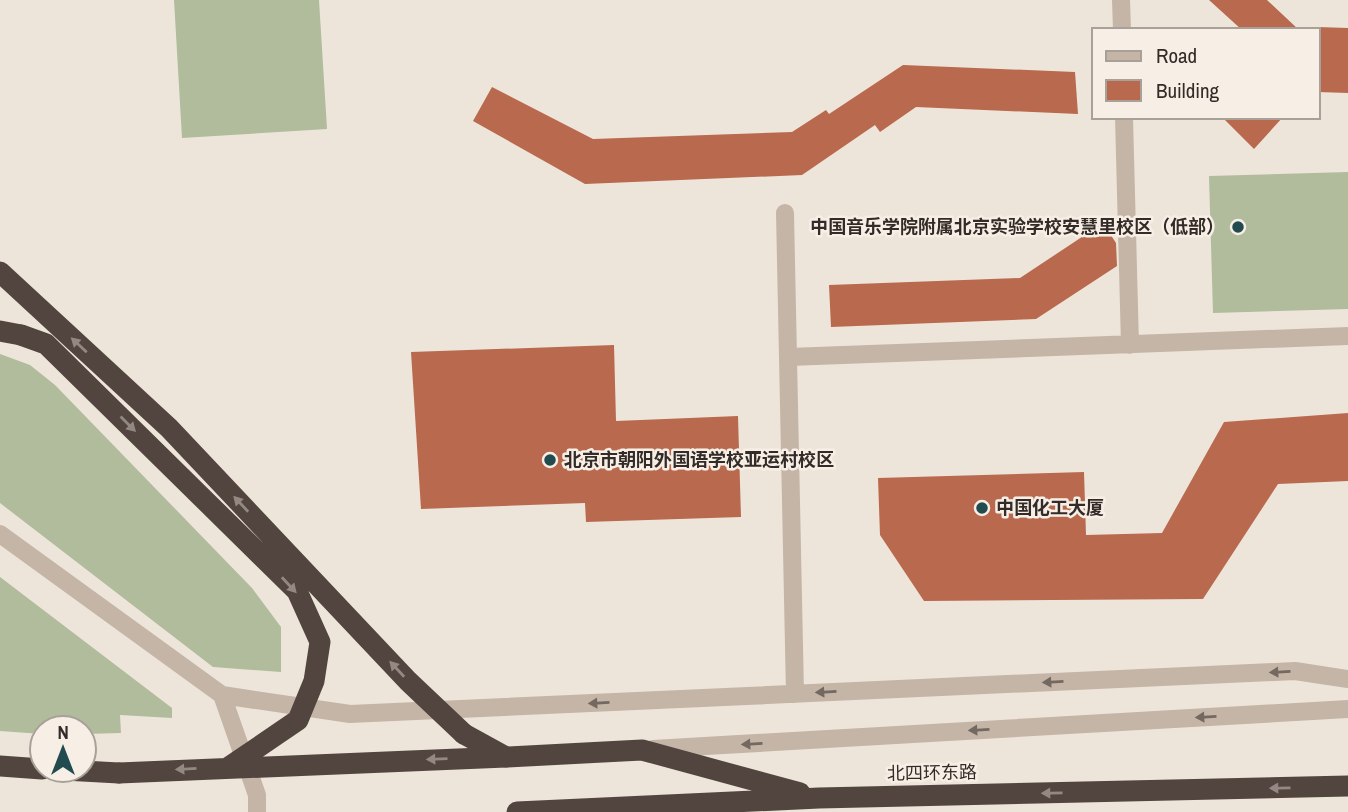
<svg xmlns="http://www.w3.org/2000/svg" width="1348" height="812" viewBox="0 0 1348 812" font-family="'Archivo Narrow','Noto Sans SC',sans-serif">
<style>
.grass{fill:#b0bc9c}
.building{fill:#b9694d}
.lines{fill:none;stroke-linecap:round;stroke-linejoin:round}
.minor{stroke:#c5b5a7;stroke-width:18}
.highway{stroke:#52453f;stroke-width:21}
.highway-bridge{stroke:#52453f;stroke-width:21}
.oneway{fill:#948982}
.oneway2{fill:#746961}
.poi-dot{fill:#214b4f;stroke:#f7efe6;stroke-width:2.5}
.labels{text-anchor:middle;stroke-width:5;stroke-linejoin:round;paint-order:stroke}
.poi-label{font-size:18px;font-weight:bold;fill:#322b27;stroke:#f7efe6;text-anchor:start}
.street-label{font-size:18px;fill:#322b27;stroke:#f7efe6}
</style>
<rect width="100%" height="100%" fill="#eee5da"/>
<path class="grass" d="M 174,0 L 319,0 L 327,129 L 182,138 Z
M 1348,172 L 1348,309 L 1213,313 L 1209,176 Z
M 0,354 L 30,365 L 55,385 L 252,588 L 281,627 L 281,672 L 213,667 L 0,503 Z
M 0,577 L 172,708 L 172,718 L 120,715 L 121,733 L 84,734 L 84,728 L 42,728 L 42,734 L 0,731 Z"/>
<path class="building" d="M 1209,0 L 1267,0 L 1299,30 L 1242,30 Z
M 1318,27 L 1348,28 L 1348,93 L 1318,92 Z
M 903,65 L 1075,72 L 1078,114 L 916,107 L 880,132 L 875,125 L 802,175 L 585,184 L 473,121 L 492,87 L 593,139 L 792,132 L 826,110 L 829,114 Z
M 1222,117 L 1283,117 L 1254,149 Z
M 1103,223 L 1116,243 L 1117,266 L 1036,319 L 831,327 L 829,285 L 1020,278 Z
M 614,345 L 616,421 L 738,416 L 741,517 L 586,522 L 585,503 L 421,509 L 411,352 Z
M 1348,413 L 1348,481 L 1278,484 L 1203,599 L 924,601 L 880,535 L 878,478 L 1084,472 L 1086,535 L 1162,533 L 1224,422 Z"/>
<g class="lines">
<path class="minor" d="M 1121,0 L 1122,30
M 1124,117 L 1130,345
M 785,213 L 795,694
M 789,357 L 1348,336
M 0,534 L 222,695 L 350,714 L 1295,671 L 1348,679
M 222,695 L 257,795 L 257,812
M 653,749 L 1348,709"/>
<path class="highway" d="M 0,331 L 21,335
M 464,734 L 506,757 L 642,750 L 800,793
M 0,766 L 42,769
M 64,770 L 119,773
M 517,812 L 819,798 L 1348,786"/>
<path class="highway-bridge" d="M 0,272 L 169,428 L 408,681 L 464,734
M 21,335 L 46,344 L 297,591 L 320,642 L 314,681 L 298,720 L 229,767
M 119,773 L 506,757"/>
</g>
<defs><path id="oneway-solid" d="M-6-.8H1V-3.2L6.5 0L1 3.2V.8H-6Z" transform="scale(1.75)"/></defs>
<g class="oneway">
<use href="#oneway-solid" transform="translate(79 345) rotate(-137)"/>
<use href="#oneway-solid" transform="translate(128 424) rotate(45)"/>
<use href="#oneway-solid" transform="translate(241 504) rotate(-133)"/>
<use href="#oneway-solid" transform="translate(289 585) rotate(47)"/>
<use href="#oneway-solid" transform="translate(397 669) rotate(-133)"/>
<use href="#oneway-solid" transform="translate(437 759) rotate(178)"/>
<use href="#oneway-solid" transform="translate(186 769) rotate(177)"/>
<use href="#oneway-solid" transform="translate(1280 788) rotate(179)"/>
<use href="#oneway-solid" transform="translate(1052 793) rotate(179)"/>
</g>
<g class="oneway2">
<use href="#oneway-solid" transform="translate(1280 672) rotate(177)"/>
<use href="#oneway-solid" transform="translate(1053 682) rotate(177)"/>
<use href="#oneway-solid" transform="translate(826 692) rotate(177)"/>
<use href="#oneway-solid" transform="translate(599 703) rotate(177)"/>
<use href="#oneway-solid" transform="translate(1206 717) rotate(177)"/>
<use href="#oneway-solid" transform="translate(979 730) rotate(177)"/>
<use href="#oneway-solid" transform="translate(752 744) rotate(177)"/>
</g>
<g class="poi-dot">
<circle cx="1238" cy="227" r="7"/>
<circle cx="550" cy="460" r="7"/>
<circle cx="982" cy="508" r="7"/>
</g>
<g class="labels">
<g class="poi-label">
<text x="1224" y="233" text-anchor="end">中国音乐学院附属北京实验学校安慧里校区（低部）</text>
<text x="564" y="466">北京市朝阳外国语学校亚运村校区</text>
<text x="996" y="514">中国化工大厦</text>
</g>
<g class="street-label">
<text transform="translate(932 773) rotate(-1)" y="6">北四环东路</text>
</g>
</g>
<rect x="1092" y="28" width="228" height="91" fill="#f7efe6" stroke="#a8a19a" stroke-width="2"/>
<rect x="1106" y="51" width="35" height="10" fill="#c5b5a7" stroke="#a8a19a" stroke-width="2"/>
<text x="1156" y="63" font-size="21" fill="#322b27">Road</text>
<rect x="1106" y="80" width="35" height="21" fill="#b9694d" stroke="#a8a19a" stroke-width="2"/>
<text x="1156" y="98" font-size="21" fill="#322b27">Building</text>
<g transform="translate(63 749)"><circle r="33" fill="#f7efe6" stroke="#a8a19a" stroke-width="2"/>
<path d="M0-5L12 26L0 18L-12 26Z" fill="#214b4f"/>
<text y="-10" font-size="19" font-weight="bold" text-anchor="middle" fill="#322b27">N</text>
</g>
</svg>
